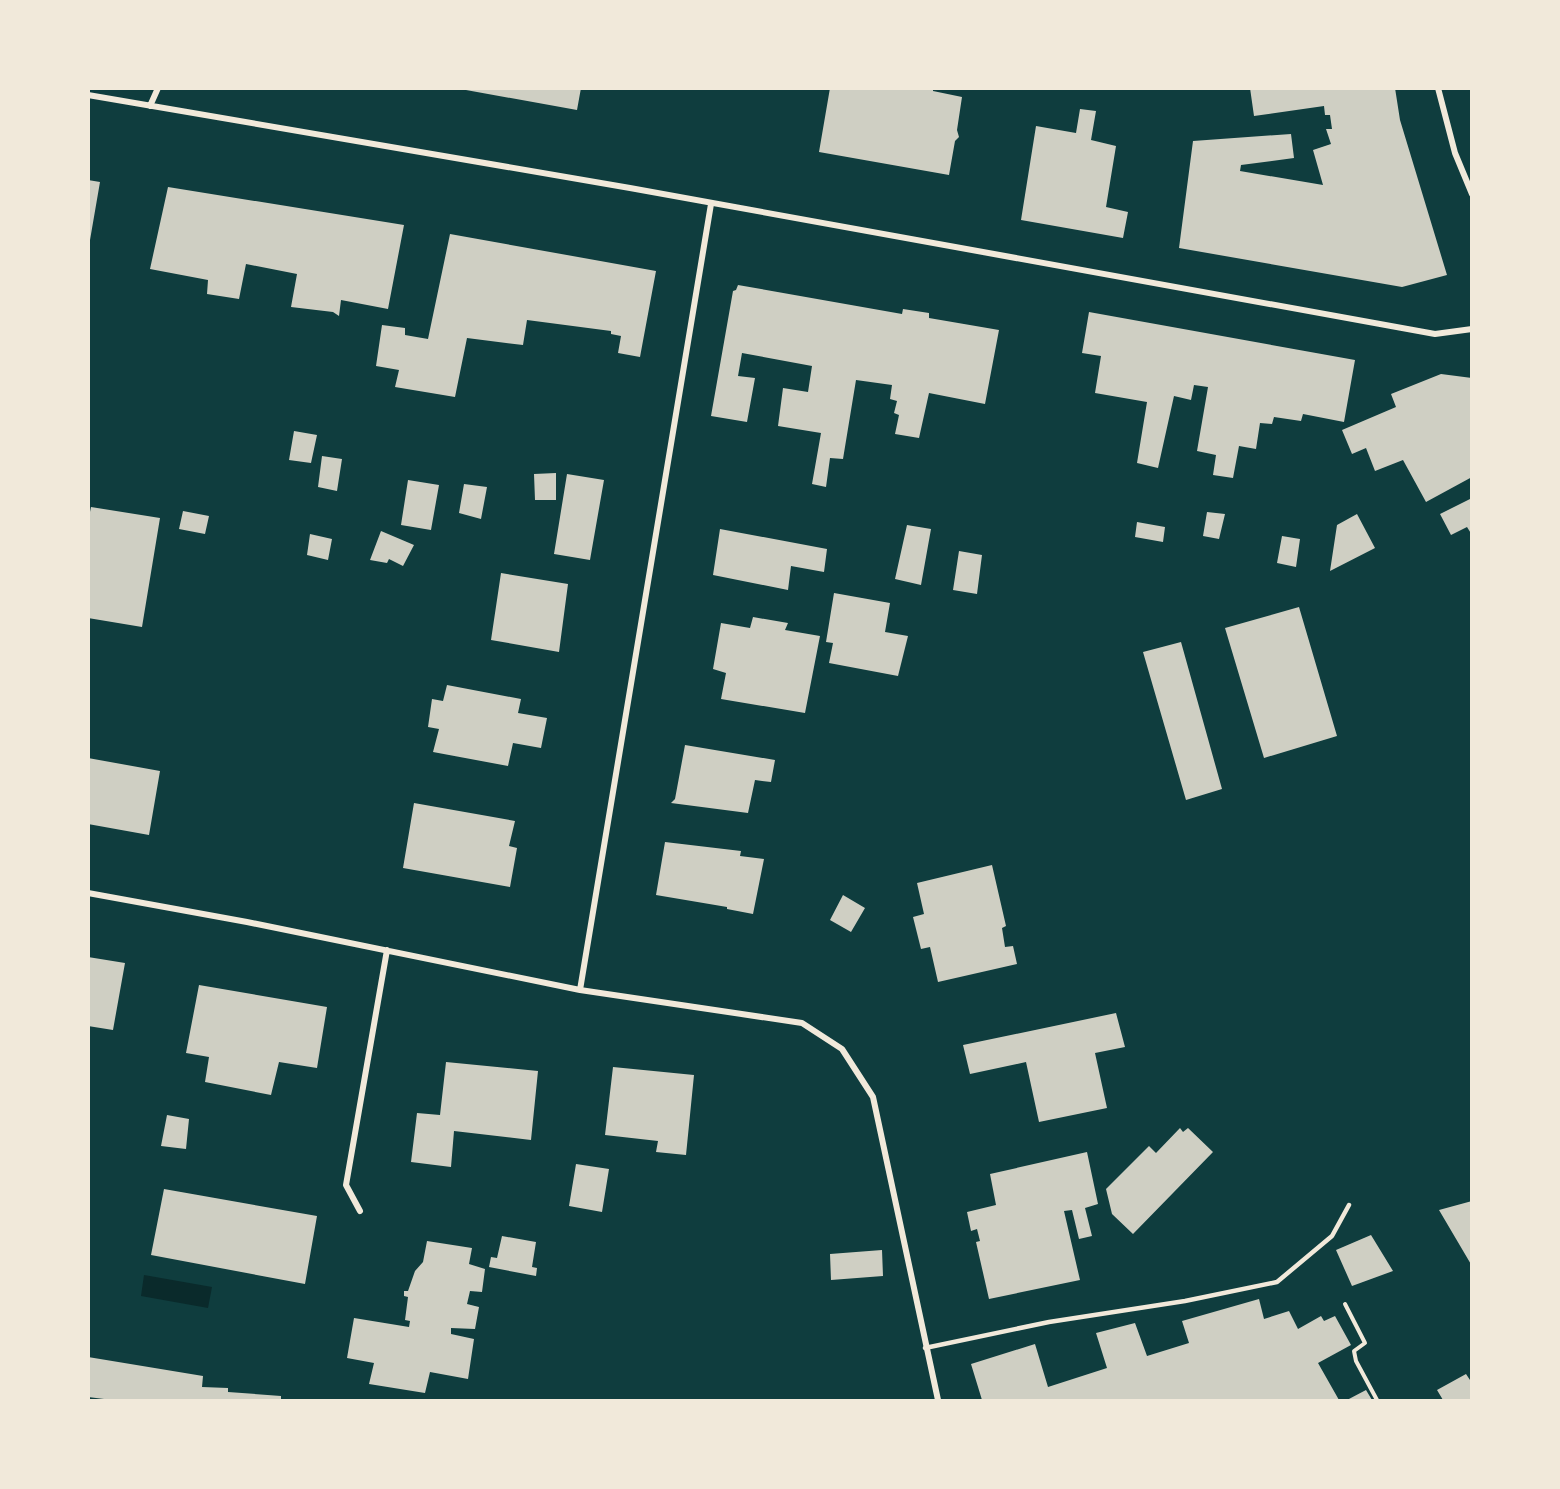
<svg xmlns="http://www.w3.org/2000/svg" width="1560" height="1489" viewBox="0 0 1560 1489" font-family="Literata,serif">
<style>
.water{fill:#0a2a2b}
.building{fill:#cfcfc3}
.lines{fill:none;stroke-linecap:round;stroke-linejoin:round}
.path{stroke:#f1e9da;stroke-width:4}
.service{stroke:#f1e9da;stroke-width:4.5}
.minor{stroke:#f1e9da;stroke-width:6}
</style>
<rect width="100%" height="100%" fill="#0f3d3e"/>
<path class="water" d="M 144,1275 L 212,1287 L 208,1308 L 141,1296 Z"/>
<path class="building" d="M 455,88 L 581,88 L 577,110 Z
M 830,88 L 933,88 L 933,91 L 962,97 L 957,130 L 959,137 L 955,141 L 949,175 L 819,152 Z
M 1250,88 L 1395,88 L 1400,120 L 1447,275 L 1402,287 L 1179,248 L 1193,141 L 1291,134 L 1294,158 L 1241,165 L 1240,171 L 1323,185 L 1313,150 L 1331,144 L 1326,129 L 1332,129 L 1330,115 L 1325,115 L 1324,106 L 1254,116 Z
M 1080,109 L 1096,111 L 1091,140 L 1116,146 L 1106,207 L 1128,212 L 1123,238 L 1021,220 L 1036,126 L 1076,133 Z
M 88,180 L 100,182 L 90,240 L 88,239 Z
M 168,187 L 404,225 L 388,309 L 341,300 L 339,316 L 333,312 L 291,307 L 297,274 L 246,264 L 239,299 L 207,294 L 208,280 L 150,269 Z
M 450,234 L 656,271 L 640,357 L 618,353 L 621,336 L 611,334 L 611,331 L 527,320 L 523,345 L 467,338 L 455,397 L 395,387 L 399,370 L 376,366 L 382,325 L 405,328 L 405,335 L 428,339 Z
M 738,285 L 902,314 L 903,309 L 929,313 L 929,318 L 999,330 L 985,404 L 929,393 L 919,438 L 895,434 L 899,415 L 894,413 L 897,401 L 890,399 L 892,385 L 856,380 L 843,459 L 830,458 L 826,487 L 812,484 L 821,433 L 778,426 L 783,388 L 808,392 L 812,366 L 742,353 L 738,376 L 755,378 L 747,422 L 711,416 L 733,291 L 736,290 Z
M 1089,312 L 1355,360 L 1344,422 L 1303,414 L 1301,421 L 1274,417 L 1272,424 L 1260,423 L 1256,449 L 1239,446 L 1233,478 L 1213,475 L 1216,455 L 1197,451 L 1208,387 L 1194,385 L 1191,400 L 1174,396 L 1158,468 L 1137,463 L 1147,402 L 1095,393 L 1101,356 L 1082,353 Z
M 1441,374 L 1472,378 L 1472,477 L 1426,502 L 1403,460 L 1375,471 L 1366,448 L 1352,454 L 1342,430 L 1396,407 L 1391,394 Z
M 294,431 L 317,435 L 311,463 L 289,460 Z
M 322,456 L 342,459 L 337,491 L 318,487 Z
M 556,473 L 556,500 L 535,500 L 534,474 Z
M 567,474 L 604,480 L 590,560 L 554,554 Z
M 408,480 L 439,485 L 431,530 L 401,525 Z
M 464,484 L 487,487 L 481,519 L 459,513 Z
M 1472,498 L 1472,535 L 1467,527 L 1451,535 L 1440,514 Z
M 91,507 L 160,518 L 142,627 L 88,618 L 88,522 Z
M 183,511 L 209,516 L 205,534 L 179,529 Z
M 1207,512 L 1225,514 L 1219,539 L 1203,536 Z
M 1357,514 L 1375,548 L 1330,571 L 1337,525 Z
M 1137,522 L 1165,527 L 1163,542 L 1135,537 Z
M 907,525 L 931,529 L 921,585 L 895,579 Z
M 720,529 L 827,549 L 824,572 L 791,566 L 788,590 L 713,575 Z
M 381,531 L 414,545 L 403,566 L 389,559 L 387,563 L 370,560 Z
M 310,534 L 332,539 L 328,560 L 307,555 Z
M 1282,536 L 1300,539 L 1296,567 L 1277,563 Z
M 959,551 L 982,555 L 977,594 L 953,590 Z
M 501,573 L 568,584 L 559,652 L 491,640 Z
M 834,593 L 890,603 L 885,632 L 908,636 L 898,676 L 829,663 L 833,643 L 826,642 Z
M 1299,607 L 1337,736 L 1264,758 L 1225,628 Z
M 753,617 L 788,623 L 785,630 L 820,636 L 805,713 L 721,699 L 726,673 L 713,669 L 721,623 L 750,628 Z
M 1181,642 L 1222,789 L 1186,800 L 1143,652 Z
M 447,685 L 521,699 L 518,713 L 547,718 L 541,748 L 513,743 L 508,766 L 433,752 L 439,729 L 428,727 L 432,699 L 443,701 Z
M 685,745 L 775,760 L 771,782 L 755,780 L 748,813 L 671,803 L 675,799 Z
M 88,758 L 160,771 L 149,835 L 88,824 Z
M 414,803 L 515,821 L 509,846 L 517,848 L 510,887 L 403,868 Z
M 665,842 L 741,851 L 740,856 L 764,859 L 753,914 L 727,909 L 727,907 L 656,895 Z
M 992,865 L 1006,926 L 1002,928 L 1005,947 L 1013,946 L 1017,964 L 938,982 L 930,947 L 921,949 L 913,917 L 924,914 L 917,883 Z
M 843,895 L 865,908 L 851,932 L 830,920 Z
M 88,957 L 125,963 L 113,1030 L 88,1026 Z
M 199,985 L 327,1007 L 317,1068 L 279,1062 L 271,1095 L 205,1082 L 209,1057 L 186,1053 Z
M 1116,1013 L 1125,1047 L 1095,1053 L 1107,1108 L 1039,1122 L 1026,1062 L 970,1074 L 963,1045 Z
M 446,1062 L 538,1071 L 531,1140 L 454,1131 L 451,1167 L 411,1162 L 417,1113 L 440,1115 Z
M 613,1067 L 694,1075 L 686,1155 L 656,1152 L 658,1141 L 605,1135 Z
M 167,1115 L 189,1119 L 186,1149 L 161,1146 Z
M 1180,1128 L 1183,1132 L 1188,1128 L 1213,1152 L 1133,1234 L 1112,1214 L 1106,1189 L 1149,1146 L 1156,1153 Z
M 1087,1152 L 1098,1204 L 1085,1208 L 1092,1236 L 1079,1239 L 1072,1210 L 1064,1211 L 1080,1280 L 989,1299 L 976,1242 L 980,1241 L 977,1229 L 971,1231 L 967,1212 L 996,1205 L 990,1174 Z
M 576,1164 L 609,1169 L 602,1212 L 569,1206 Z
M 164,1189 L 317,1216 L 305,1284 L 151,1255 Z
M 1472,1201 L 1472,1266 L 1439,1210 Z
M 1371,1235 L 1393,1271 L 1352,1286 L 1336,1250 Z
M 502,1236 L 536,1242 L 532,1267 L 537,1268 L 536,1276 L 489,1267 L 491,1257 L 497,1258 Z
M 427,1241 L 472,1248 L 469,1264 L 485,1269 L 482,1292 L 470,1291 L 467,1304 L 479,1307 L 475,1329 L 451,1328 L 451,1334 L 474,1339 L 468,1379 L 430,1372 L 425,1393 L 369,1384 L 374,1363 L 347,1358 L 354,1318 L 409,1327 L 410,1321 L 405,1320 L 408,1297 L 404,1296 L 404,1291 L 408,1291 L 415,1271 L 423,1262 Z
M 882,1250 L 883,1276 L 831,1280 L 830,1254 Z
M 1259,1299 L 1264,1319 L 1289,1311 L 1298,1329 L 1321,1316 L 1324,1321 L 1335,1316 L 1351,1345 L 1318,1363 L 1339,1400 L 982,1400 L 971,1364 L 1035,1344 L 1048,1387 L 1107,1368 L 1096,1333 L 1135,1323 L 1147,1356 L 1189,1343 L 1182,1321 Z
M 88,1357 L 203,1376 L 202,1387 L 228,1388 L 228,1392 L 281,1396 L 281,1400 L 112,1400 L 88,1397 Z
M 1466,1374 L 1472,1383 L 1472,1400 L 1443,1400 L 1437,1390 Z
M 1366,1390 L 1372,1400 L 1347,1400 Z"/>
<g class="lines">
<path class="path" d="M 1345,1304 L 1365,1343 L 1354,1351 L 1356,1361 L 1377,1400"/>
<path class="service" d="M 925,1348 L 1049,1322 L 1185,1301 L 1277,1282 L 1332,1236 L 1349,1205"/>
<path class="minor" d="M 1438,88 L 1455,153 L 1472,194
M 88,95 L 630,188 L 1435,334 L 1472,329
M 150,106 L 158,88
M 88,893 L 247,922 L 580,990 L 802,1023 L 842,1049 L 873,1097 L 938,1400
M 580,990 L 711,204
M 360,1211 L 346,1185 L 387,950"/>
</g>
<rect width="1560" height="1489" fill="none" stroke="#f1e9da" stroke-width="180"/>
</svg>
